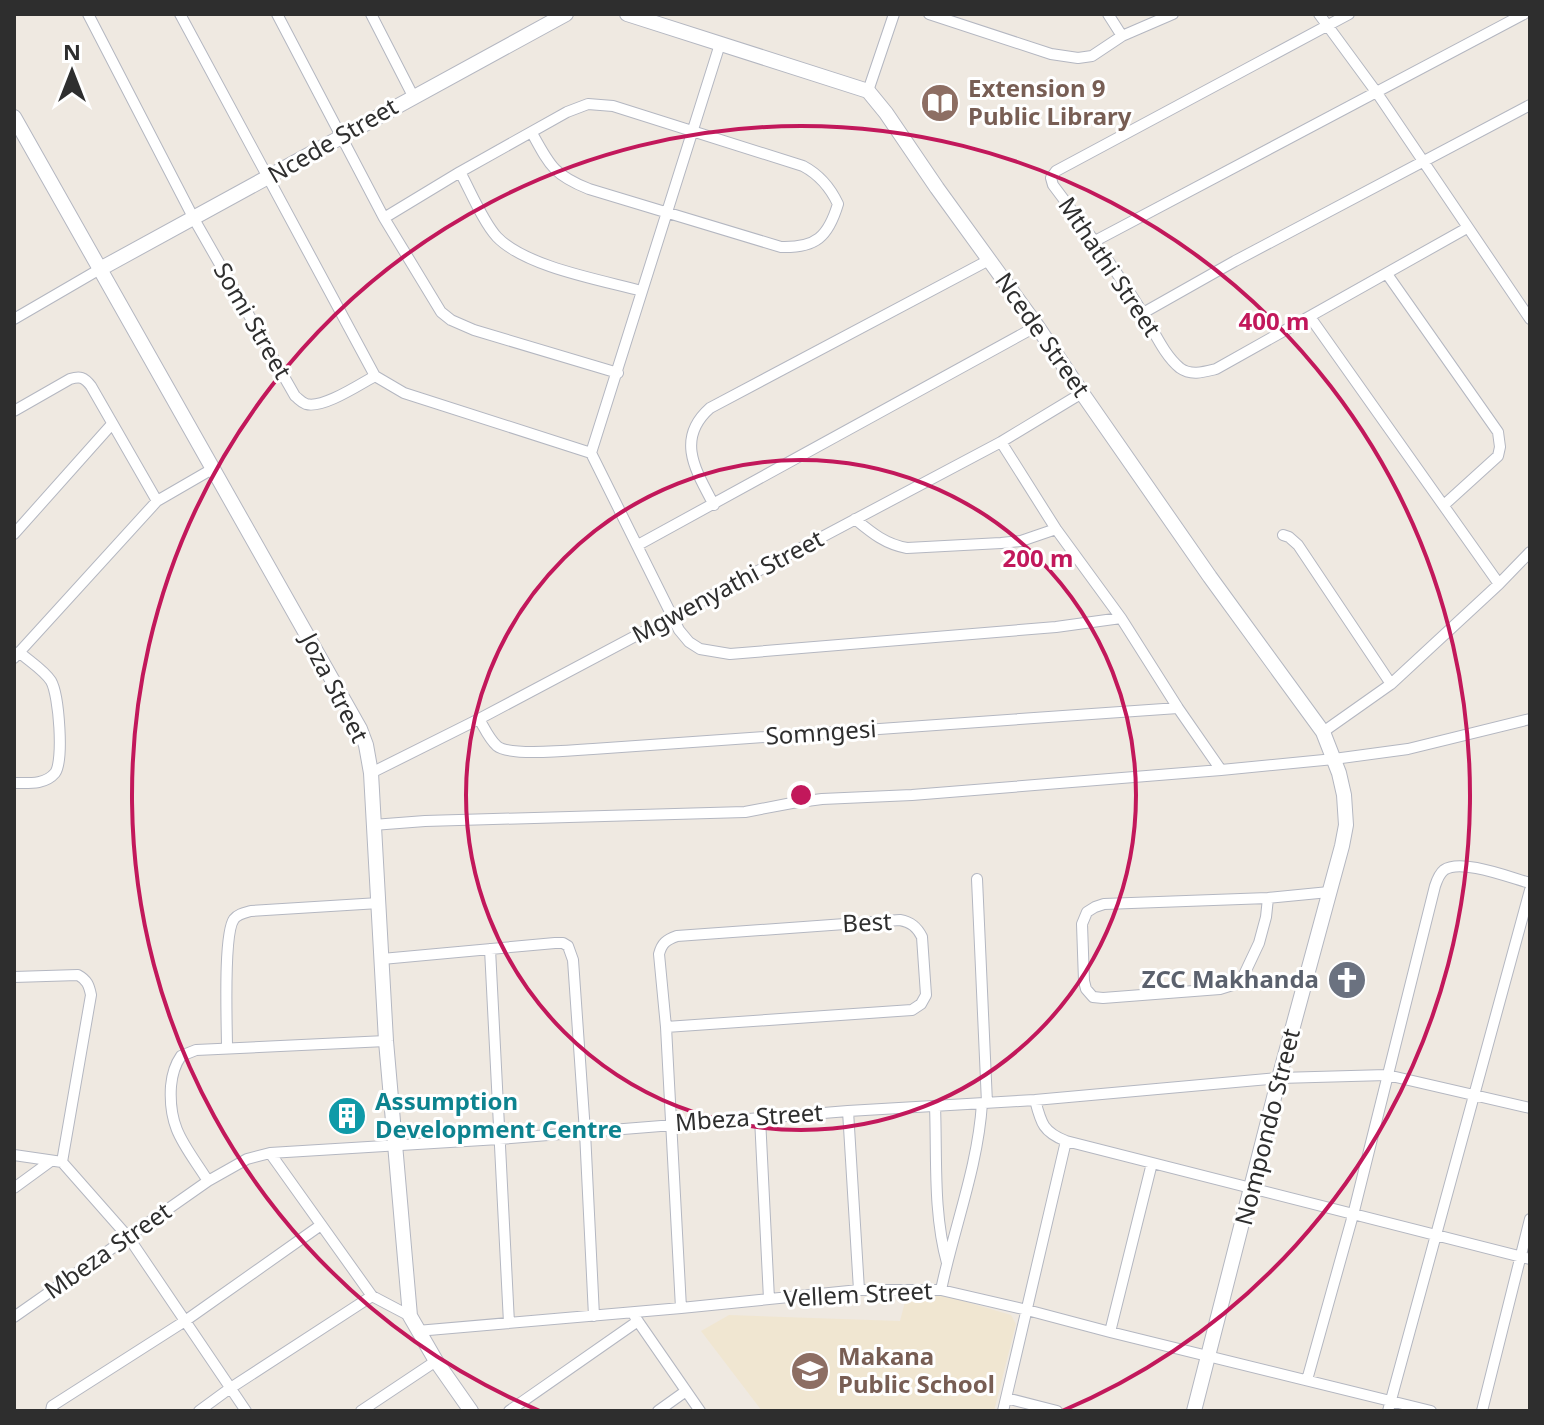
<svg xmlns="http://www.w3.org/2000/svg" width="1544" height="1425" viewBox="0 0 1544 1425" font-family="'Noto Sans',sans-serif">
<style>
.education{fill:#f0e6d1}
.lines{fill:none;stroke-linecap:round;stroke-linejoin:round}
.street-casing{stroke:#b4b7c1;stroke-width:12}
.secondary-casing{stroke:#b4b7c1;stroke-width:16}
.street{stroke:#fff;stroke-width:10}
.secondary{stroke:#fff;stroke-width:14}
.ring{fill:none;stroke:#c2185b;stroke-width:4}
.labels{text-anchor:middle;stroke-width:6;stroke-linejoin:round;paint-order:stroke}
.education-label{font-size:24px;font-weight:bold;fill:#785e54;stroke:#fff;text-anchor:start}
.street-label{font-size:24px;fill:#2e2e2e;stroke:#fff}
.worship-label{font-size:24px;font-weight:bold;fill:#5b616d;stroke:#fff;text-anchor:end}
.culture-label{font-size:24px;font-weight:bold;fill:#0d838f;stroke:#fff;text-anchor:start}
.centre{fill:#c2185b;stroke:#fff;stroke-width:4}
.ring-label{font-size:24px;text-anchor:middle;font-weight:bold;fill:#c2185b;stroke:#fff;stroke-width:6;stroke-linejoin:round;paint-order:stroke}
</style>
<rect width="100%" height="100%" fill="#efe9e1"/>
<path class="education" d="M 943,1295 L 1011,1315 L 1016,1324 L 994,1411 L 762,1411 L 701,1331 L 729,1315 L 900,1321 L 906,1298 Z"/>
<g class="lines">
<g class="street-casing">
<path id="street" d="M 88,14 L 194,219 L 295,396 C 299,399 301,402 306,404 C 323,409 360,384 375,376
M 180,14 L 375,376 L 404,393 L 591,453 L 679,630 L 689,642 L 700,649 L 730,654 L 1056,627 L 1121,618
M 277,14 L 384,218 L 441,312 L 451,320 L 474,330 L 618,373
M 371,14 L 413,96
M 929,14 L 1051,54 L 1078,58 L 1092,56 L 1122,36 L 1173,14
M 1108,14 L 1122,36
M 1319,14 L 1377,93 L 1530,319
M 1349,14 L 1056,171 L 1051,178 L 1053,185 C 1084,226 1115,268 1142,312 C 1154,330 1163,354 1180,368 C 1191,376 1204,372 1216,369 L 1467,228
M 868,91 L 894,14
M 460,172 C 470,190 483,222 497,237 C 526,267 601,280 642,291
M 384,218 L 460,172 L 567,112 L 588,104 L 613,106 L 803,166 C 820,175 830,187 838,204 C 828,237 816,248 781,247 L 589,189 C 554,175 550,166 532,133
M 1095,241 L 1524,14
M 1387,274 L 1498,432 L 1500,447 L 1498,456 L 1444,505
M 1143,313 L 1235,261 L 1530,105
M 1310,317 L 1499,584
M 14,319 L 100,269
M 14,411 L 70,379 C 80,376 84,377 91,386 L 157,501
M 1001,442 L 1056,529 L 1121,618 L 1178,708 L 1221,770
M 591,453 L 720,44
M 714,505 C 696,471 675,439 710,408 L 989,260
M 855,519 C 872,533 885,544 907,548 L 1001,543 L 1021,541 L 1056,529
M 14,534 L 112,424
M 1283,535 L 1289,537 L 1298,545 L 1391,684
M 638,545 L 1037,326
M 14,658 L 157,501 L 214,468
M 479,719 C 484,727 489,739 497,746 C 510,757 574,750 593,749 L 1178,708
M 1323,732 L 1391,684 L 1499,584 L 1530,552
M 371,773 L 479,719 L 1001,442 L 1082,393
M 14,783 C 28,783 45,785 55,773 C 64,761 59,695 51,681 C 44,670 29,661 19,652
M 373,825 L 425,821 L 745,812 L 792,803 L 822,799 L 912,795 L 1221,770 L 1334,759 L 1408,749 L 1530,719
M 977,879 L 987,1103
M 1268,898 L 1266,917 L 1259,943 L 1242,979 L 1236,984 L 1220,989 L 1103,998 L 1093,997 L 1086,989 L 1084,981 L 1082,924 L 1087,912 L 1095,907 L 1104,904 L 1268,898 L 1329,892
M 490,949 L 509,1323
M 382,959 L 555,943 L 563,943 L 568,946 L 573,960 L 585,1132 L 594,1316
M 14,977 L 78,975 C 87,980 89,985 91,995 L 62,1162
M 666,1027 L 912,1010 L 921,1004 L 926,995 L 922,937 C 917,927 911,922 900,920 L 677,936 C 666,940 662,943 659,954 L 666,1027 L 681,1308
M 227,1048 C 227,1025 223,934 234,919 C 238,914 244,913 251,911 L 379,903
M 1035,1100 C 1041,1123 1043,1132 1066,1141 L 1530,1259
M 935,1106 C 937,1158 933,1212 947,1263
M 848,1111 L 859,1290
M 760,1118 L 769,1299
M 270,1153 L 372,1296 L 410,1316
M 14,1155 L 62,1162
M 62,1162 L 129,1238 L 246,1411
M 208,1181 C 186,1146 168,1130 171,1086 C 172,1075 174,1066 181,1056 L 196,1050 L 386,1041
M 14,1188 L 51,1161
M 941,1290 C 954,1227 978,1167 982,1103
M 14,1317 L 208,1181 L 247,1159 L 270,1153 L 499,1139 L 848,1111 L 1035,1100 L 1279,1078 L 1387,1075 L 1530,1108
M 635,1317 L 700,1411
M 417,1331 L 681,1308 L 859,1290 L 941,1290 L 1027,1310 L 1110,1332 L 1431,1411
M 1110,1332 L 1152,1163
M 1307,1380 L 1353,1215 L 1435,886 C 1437,880 1439,874 1444,870 C 1461,858 1511,878 1530,883
M 1006,1398 L 1057,1411
M 51,1411 L 52,1406 L 185,1321 L 321,1225
M 199,1411 L 229,1389 L 372,1296
M 361,1411 L 436,1361
M 509,1411 L 638,1321
M 658,1411 L 686,1391
M 1003,1411 L 1066,1141
M 1388,1411 L 1530,890
M 1482,1411 L 1530,1219"/>
</g>
<g class="secondary-casing">
<path id="secondary" d="M 627,14 L 868,91 L 886,113 L 937,188 L 1037,326 L 1082,393 L 1210,577 L 1323,732 L 1339,773 L 1344,795 L 1346,825 L 1342,846 L 1279,1078 L 1194,1411
M 14,117 L 360,729 L 366,745 L 371,773 L 386,1041 L 410,1316 L 436,1361 L 471,1411
M 100,269 C 256,185 410,98 566,14"/>
</g>
<use href="#street" class="street"/>
<use href="#secondary" class="secondary"/>
</g>
<g class="ring">
<circle cx="801" cy="795" r="335"/>
<path d="M540 1411A669 669 0 1 1 1062 1411"/>
</g>
<defs>
<g id="library-disc" transform="scale(2)"><circle r="9.5" fill="#8d6e63" stroke="#fff"/><path d="M-6-4Q-3-5.5-.7-3.5V5Q-3 3-6 4ZM6-4Q3-5.5 .7-3.5V5Q3 3 6 4Z" fill="#fff"/></g>
<g id="church-disc" transform="scale(2)"><circle r="9.5" fill="#6b7280" stroke="#fff"/><path d="M-1.2-6h2.4v3.5h3.3v2.4h-3.3V6h-2.4V-.1h-3.3v-2.4h3.3Z" fill="#fff"/></g>
<g id="building-disc" transform="scale(2)"><circle r="9.5" fill="#0f9aa8" stroke="#fff"/><path d="M-4-6H4V6H1V3H-1V6H-4ZM-2.5-4.3h1.7v1.8h-1.7ZM.8-4.3h1.7v1.8H.8ZM-2.5-1h1.7V.8h-1.7ZM.8-1h1.7V.8H.8Z" fill="#fff"/></g>
<g id="school-disc" transform="scale(2)"><circle r="9.5" fill="#8d6e63" stroke="#fff"/><path d="M0-5L7-2L0 1L-7-2ZM-4 1L0 2.5L4 1V4Q0 6-4 4Z" fill="#fff"/></g>
</defs>
<g fill-rule="evenodd">
<use href="#library-disc" x="940" y="103"/>
<use href="#church-disc" x="1347" y="980"/>
<use href="#building-disc" x="347" y="1116"/>
<use href="#school-disc" x="810" y="1371"/>
</g>
<g class="labels">
<g class="education-label">
<text x="968" y="97">Extension 9<tspan x="968" dy="28">Public Library</tspan></text>
<text x="838" y="1365">Makana<tspan x="838" dy="28">Public School</tspan></text>
</g>
<g class="street-label">
<text transform="translate(333 141) rotate(-30)" y="8">Ncede Street</text>
<text transform="translate(1109 267) rotate(56)" y="8">Mthathi Street</text>
<text transform="translate(252 321) rotate(60)" y="8">Somi Street</text>
<text transform="translate(1042 335) rotate(55)" y="8">Ncede Street</text>
<text transform="translate(728 587) rotate(-28)" y="8">Mgwenyathi Street</text>
<text transform="translate(334 688) rotate(63)" y="8">Joza Street</text>
<text transform="translate(821 733) rotate(-4)" y="8">Somngesi</text>
<text transform="translate(867 923) rotate(-3)" y="8">Best</text>
<text transform="translate(749 1118) rotate(-4)" y="8">Mbeza Street</text>
<text transform="translate(1268 1127) rotate(-76)" y="8">Nompondo Street</text>
<text transform="translate(108 1251) rotate(-35)" y="8">Mbeza Street</text>
<text transform="translate(858 1295) rotate(-3)" y="8">Vellem Street</text>
</g>
<g class="worship-label">
<text x="1319" y="988">ZCC Makhanda</text>
</g>
<g class="culture-label">
<text x="375" y="1110">Assumption<tspan x="375" dy="28">Development Centre</tspan></text>
</g>
</g>
<circle cx="801" cy="795" r="12" class="centre"/>
<g class="ring-label">
<text x="1274" y="330">400 m</text>
<text x="1038" y="567">200 m</text>
</g>
<rect width="1544" height="1425" fill="none" stroke="#2e2e2e" stroke-width="32"/>
<g transform="translate(72 72)" stroke="#ffffff" stroke-width="6" paint-order="stroke">
<path d="M0-6L14 30L0 20L-14 30Z" fill="#2e2e2e"/>
<text y="-12" font-size="22" font-weight="bold" text-anchor="middle" fill="#2e2e2e">N</text>
</g>
</svg>
